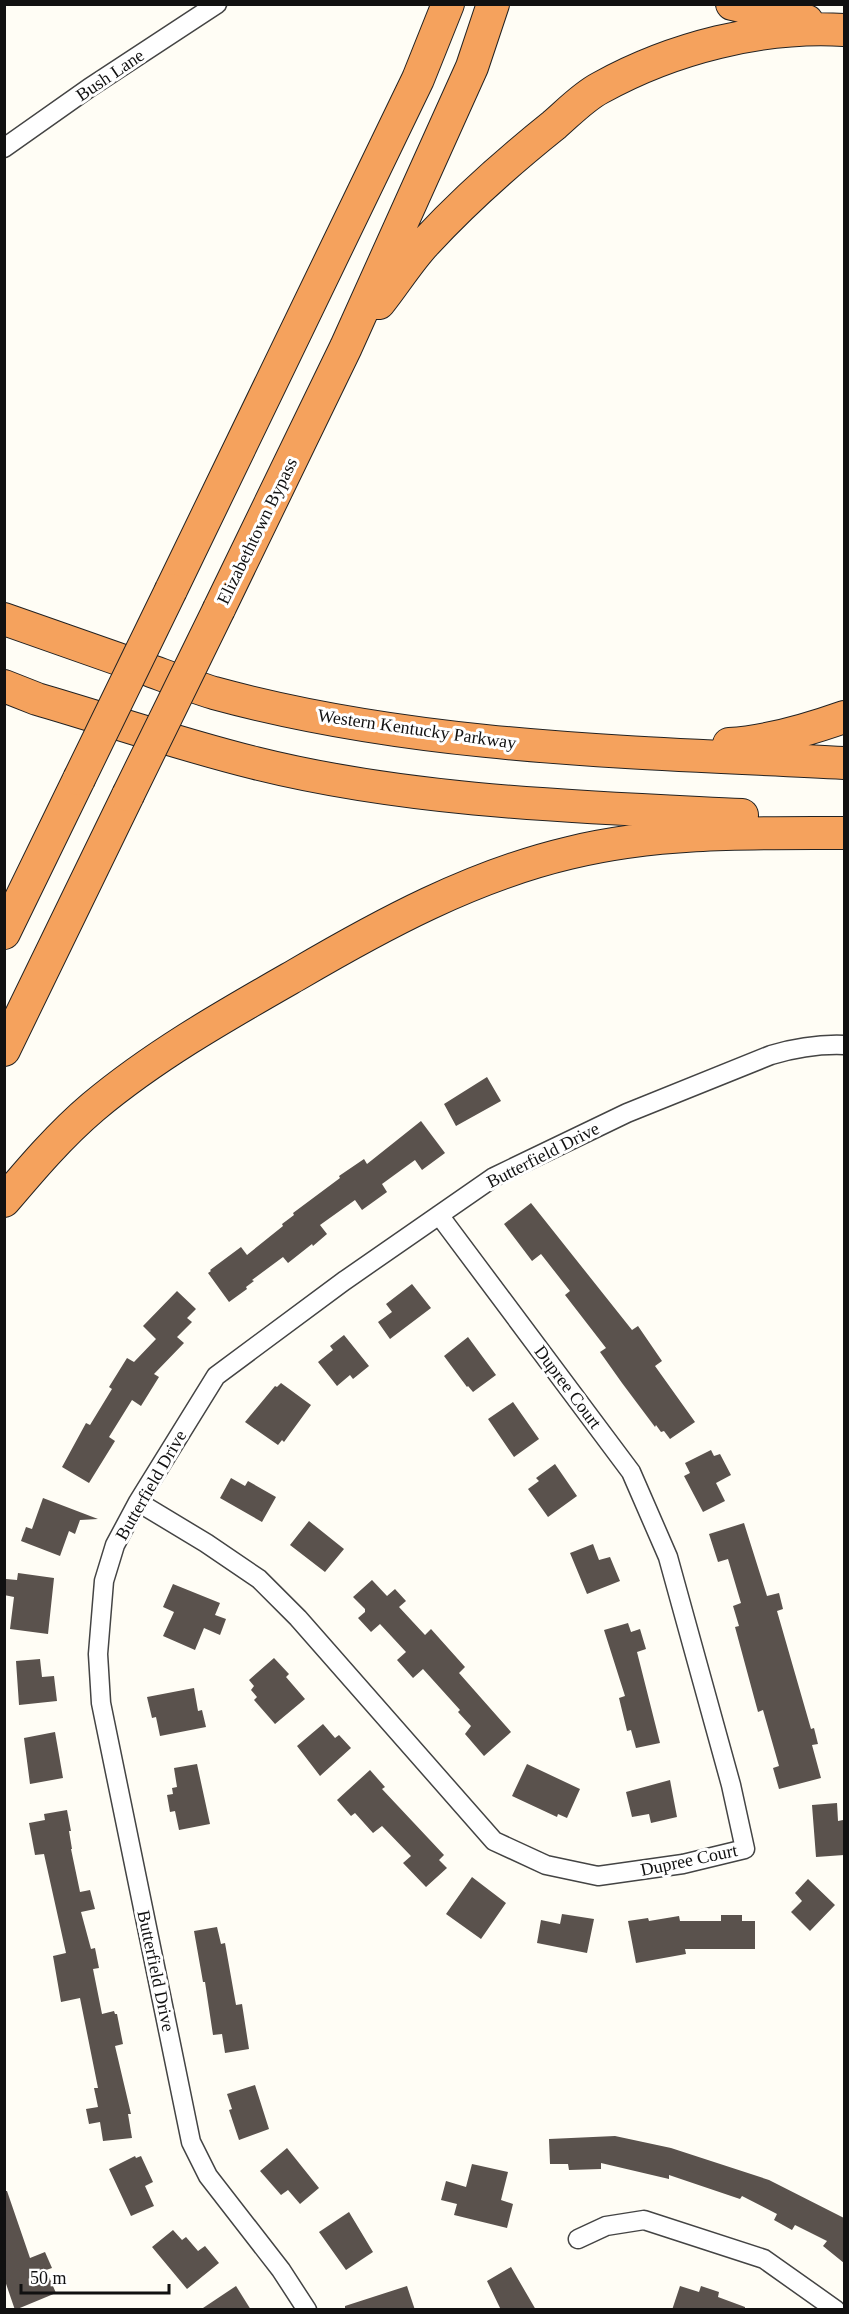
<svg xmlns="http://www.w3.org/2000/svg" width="849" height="2314" viewBox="0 0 849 2314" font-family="'Times New Roman',serif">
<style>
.building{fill:#5a524d}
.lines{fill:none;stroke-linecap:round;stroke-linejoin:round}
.street-casing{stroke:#444;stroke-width:21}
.highway-casing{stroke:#222;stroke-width:34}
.street{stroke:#fff;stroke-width:18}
.highway{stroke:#f5a25d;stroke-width:32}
.highway-bridge-casing{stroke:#222;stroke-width:34;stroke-linecap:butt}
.highway-bridge{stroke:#f5a25d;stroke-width:32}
.labels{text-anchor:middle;stroke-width:6;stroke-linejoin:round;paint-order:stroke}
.street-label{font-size:18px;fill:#111;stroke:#fff}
</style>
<rect width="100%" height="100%" fill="#fffdf5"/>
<path class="building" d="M 487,1077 L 501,1101 L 456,1126 L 444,1104 Z
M 421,1121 L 445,1153 L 422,1170 L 415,1160 L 382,1184 L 387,1192 L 362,1210 L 355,1200 L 320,1225 L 327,1234 L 313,1246 L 312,1244 L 288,1263 L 283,1257 L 252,1280 L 254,1281 L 246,1287 L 247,1289 L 229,1302 L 208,1273 L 211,1271 L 210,1270 L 241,1247 L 247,1255 L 283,1226 L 282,1224 L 294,1215 L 293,1213 L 340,1178 L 339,1176 L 364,1159 L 367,1164 Z
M 531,1203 L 632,1330 L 638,1326 L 662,1361 L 655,1366 L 695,1422 L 670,1439 L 664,1431 L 661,1432 L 656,1425 L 655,1427 L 622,1383 L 600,1352 L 606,1348 L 565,1295 L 570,1291 L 541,1254 L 532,1261 L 504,1224 Z
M 412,1284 L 431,1308 L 390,1339 L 378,1322 L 392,1312 L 386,1304 Z
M 177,1291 L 196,1309 L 187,1318 L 192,1322 L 177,1337 L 184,1343 L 154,1374 L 159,1377 L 141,1406 L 132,1400 L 109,1437 L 115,1441 L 89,1483 L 62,1467 L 86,1423 L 90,1425 L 112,1389 L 109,1387 L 127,1358 L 134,1362 L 156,1339 L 143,1326 Z
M 344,1335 L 369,1366 L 353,1379 L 350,1375 L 337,1386 L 318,1362 L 333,1350 L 330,1346 Z
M 468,1337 L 496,1375 L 473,1392 L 468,1386 L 467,1387 L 444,1356 Z
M 281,1383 L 311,1405 L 284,1442 L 282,1440 L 278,1445 L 245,1422 L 275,1386 L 277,1387 Z
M 513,1402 L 539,1439 L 514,1457 L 488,1419 Z
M 711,1450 L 714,1456 L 720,1454 L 731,1475 L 716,1483 L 725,1501 L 703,1512 L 684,1476 L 690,1473 L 685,1463 Z
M 555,1464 L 577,1496 L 548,1517 L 528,1489 L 539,1481 L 536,1478 Z
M 231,1478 L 245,1486 L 248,1481 L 276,1497 L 262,1522 L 220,1498 Z
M 43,1498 L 98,1519 L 80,1520 L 75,1534 L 69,1531 L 60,1556 L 21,1541 L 26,1527 L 32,1529 Z
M 309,1521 L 344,1549 L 325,1572 L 290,1545 Z
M 744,1523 L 767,1596 L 779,1593 L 783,1609 L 777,1611 L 811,1729 L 814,1728 L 818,1744 L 812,1745 L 821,1778 L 779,1789 L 773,1768 L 779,1766 L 763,1710 L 758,1712 L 735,1627 L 739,1626 L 733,1606 L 741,1603 L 728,1559 L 718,1562 L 709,1534 Z
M 593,1544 L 599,1560 L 610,1557 L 620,1581 L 587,1594 L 570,1553 Z
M 18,1573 L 54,1578 L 48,1634 L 10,1629 L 14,1597 L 4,1595 L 6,1579 L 17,1580 Z
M 372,1580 L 387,1596 L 395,1589 L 406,1601 L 399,1607 L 425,1635 L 431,1629 L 465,1667 L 459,1673 L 511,1732 L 484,1756 L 465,1734 L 471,1726 L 458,1712 L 460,1710 L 423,1669 L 413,1678 L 397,1660 L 406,1652 L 380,1624 L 371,1632 L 358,1618 L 365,1612 L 365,1609 L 353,1597 Z
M 173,1584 L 220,1603 L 215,1615 L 226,1619 L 220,1635 L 204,1628 L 195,1650 L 163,1636 L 174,1612 L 163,1607 Z
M 628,1623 L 631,1632 L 640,1629 L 646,1649 L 637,1652 L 660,1743 L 636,1748 L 631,1730 L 627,1731 L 619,1698 L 625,1696 L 604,1630 Z
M 274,1658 L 289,1674 L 286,1677 L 305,1699 L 275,1724 L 254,1700 L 257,1697 L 251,1690 L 254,1686 L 249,1680 Z
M 40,1659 L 42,1677 L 54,1676 L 57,1701 L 19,1705 L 16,1661 Z
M 194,1688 L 198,1711 L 202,1710 L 206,1727 L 160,1736 L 156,1717 L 152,1718 L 147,1697 Z
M 323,1724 L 335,1738 L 339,1735 L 351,1748 L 320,1776 L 297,1746 Z
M 55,1732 L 63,1778 L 30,1784 L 24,1738 Z
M 197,1764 L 210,1824 L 179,1830 L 175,1811 L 170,1812 L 167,1795 L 173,1794 L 172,1788 L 177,1787 L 174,1768 Z
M 527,1764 L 580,1789 L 567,1818 L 558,1814 L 557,1817 L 512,1796 Z
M 370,1770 L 385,1787 L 382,1789 L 444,1855 L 439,1860 L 447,1868 L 426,1887 L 403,1863 L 411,1856 L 382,1826 L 373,1833 L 355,1813 L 351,1816 L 337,1800 Z
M 670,1780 L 677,1817 L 651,1823 L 649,1814 L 632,1817 L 626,1792 Z
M 837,1803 L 838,1821 L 843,1820 L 844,1855 L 816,1857 L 812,1805 Z
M 67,1810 L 71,1831 L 69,1831 L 72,1849 L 71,1849 L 80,1892 L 90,1890 L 95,1909 L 81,1912 L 91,1949 L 95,1948 L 99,1968 L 93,1969 L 102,2014 L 114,2011 L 115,2014 L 117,2014 L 123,2044 L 115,2046 L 131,2114 L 128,2114 L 132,2138 L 103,2141 L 100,2122 L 89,2124 L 86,2109 L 98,2107 L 94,2088 L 98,2088 L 80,1998 L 61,2002 L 53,1956 L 66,1953 L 44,1854 L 35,1855 L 29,1823 L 45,1820 L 44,1814 Z
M 472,1877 L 506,1903 L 481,1939 L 446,1914 Z
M 808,1879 L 835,1905 L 810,1931 L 791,1912 L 802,1901 L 795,1893 Z
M 562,1914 L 594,1919 L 587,1953 L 537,1943 L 541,1920 L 560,1924 Z
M 721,1915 L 742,1915 L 742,1921 L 755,1921 L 755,1949 L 685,1949 L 686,1954 L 636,1963 L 628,1921 L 648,1918 L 649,1921 L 679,1916 L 680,1921 L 721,1921 Z
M 217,1927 L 221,1944 L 225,1943 L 236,2005 L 242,2004 L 249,2049 L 225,2053 L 222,2034 L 213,2035 L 205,1982 L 203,1982 L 194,1931 Z
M 255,2085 L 269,2129 L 239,2140 L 229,2110 L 232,2109 L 227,2094 Z
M 615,2136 L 671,2148 L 769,2180 L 844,2218 L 844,2263 L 823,2246 L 827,2241 L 795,2225 L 792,2230 L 774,2220 L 777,2214 L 742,2196 L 740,2199 L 669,2175 L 669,2179 L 601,2163 L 601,2169 L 569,2170 L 568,2164 L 550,2164 L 549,2139 Z
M 287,2148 L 319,2188 L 300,2204 L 288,2190 L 281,2195 L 260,2171 Z
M 135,2156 L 136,2158 L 141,2156 L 153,2182 L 145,2186 L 154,2206 L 131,2216 L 109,2169 Z
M 472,2164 L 508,2172 L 501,2200 L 513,2204 L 507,2228 L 454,2215 L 457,2204 L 441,2200 L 446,2181 L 466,2187 Z
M 4,2191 L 7,2191 L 30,2258 L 45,2252 L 52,2268 L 46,2270 L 56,2293 L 15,2310 L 4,2278 Z
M 349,2212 L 373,2252 L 346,2270 L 319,2232 Z
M 173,2230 L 182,2240 L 186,2237 L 198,2251 L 205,2246 L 219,2263 L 187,2289 L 152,2247 Z
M 511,2267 L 536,2310 L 501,2310 L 487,2281 Z
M 236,2286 L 251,2310 L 200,2310 Z
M 407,2286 L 415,2310 L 345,2310 L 345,2306 Z
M 680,2286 L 699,2292 L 701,2286 L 719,2292 L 718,2297 L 745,2307 L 745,2310 L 672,2310 Z"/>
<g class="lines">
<g class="street-casing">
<path id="street" d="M 4,148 L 89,88 L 217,4
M 138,1502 L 206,1543 L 259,1579 L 298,1618 L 494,1841 L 546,1865 L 598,1876 L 683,1864 L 745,1849 L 731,1785 L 668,1557 L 631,1472 L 439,1215
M 578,2239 L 606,2226 L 644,2220 L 764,2259 L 836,2310
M 307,2310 L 281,2270 L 208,2176 L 191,2142 L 101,1703 L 98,1654 L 104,1581 L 115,1545 L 138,1502 L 216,1376 L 344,1281 L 494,1177 L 627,1113 L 771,1055 C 795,1048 819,1044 844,1045"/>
</g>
<g class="highway-casing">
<path id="highway" d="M 732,4 L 807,21
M 379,303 C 395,283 409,260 426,242 C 465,200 509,161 554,125 C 568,113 583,97 600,88 C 672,48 762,25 844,30
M 171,590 L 418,79 L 448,4
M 219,609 L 346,347 L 472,67 L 493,4
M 4,619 C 52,636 99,652 146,669 C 168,677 191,686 214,693 C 419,749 634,752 844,763
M 4,686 L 37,699 C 109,720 182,745 255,763 C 411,802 581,807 742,815
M 729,744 C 765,742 810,729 844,717
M 4,933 L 79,779
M 4,1050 L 128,795
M 4,1201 C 32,1168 60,1135 93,1107 C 155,1055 226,1015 296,975 C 383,924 472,876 569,853 C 659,831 753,833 844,833"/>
</g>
<use href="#street" class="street"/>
<use href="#highway" class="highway"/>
<g class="highway-bridge-casing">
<path id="highway-bridge" d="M 79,779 L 171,590
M 128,795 L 219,609"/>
</g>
<use href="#highway-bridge" class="highway-bridge"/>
</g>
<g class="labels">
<g class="street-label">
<text transform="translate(110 75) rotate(-34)" y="6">Bush Lane</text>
<text transform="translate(257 531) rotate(-64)" y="6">Elizabethtown Bypass</text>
<text transform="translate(417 729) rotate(8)" y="6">Western Kentucky Parkway</text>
<text transform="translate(543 1155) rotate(-27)" y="6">Butterfield Drive</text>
<text transform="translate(568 1387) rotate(53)" y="6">Dupree Court</text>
<text transform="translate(151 1485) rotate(-60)" y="6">Butterfield Drive</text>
<text transform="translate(689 1860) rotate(-12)" y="6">Dupree Court</text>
<text transform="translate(156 1971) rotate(78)" y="6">Butterfield Drive</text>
</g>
</g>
<rect width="849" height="2314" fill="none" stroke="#111111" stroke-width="12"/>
<path d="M21 2284v9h148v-9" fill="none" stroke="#111111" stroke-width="3"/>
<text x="30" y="2284" font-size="18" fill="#111111" stroke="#ffffff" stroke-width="4.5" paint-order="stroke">50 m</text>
</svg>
